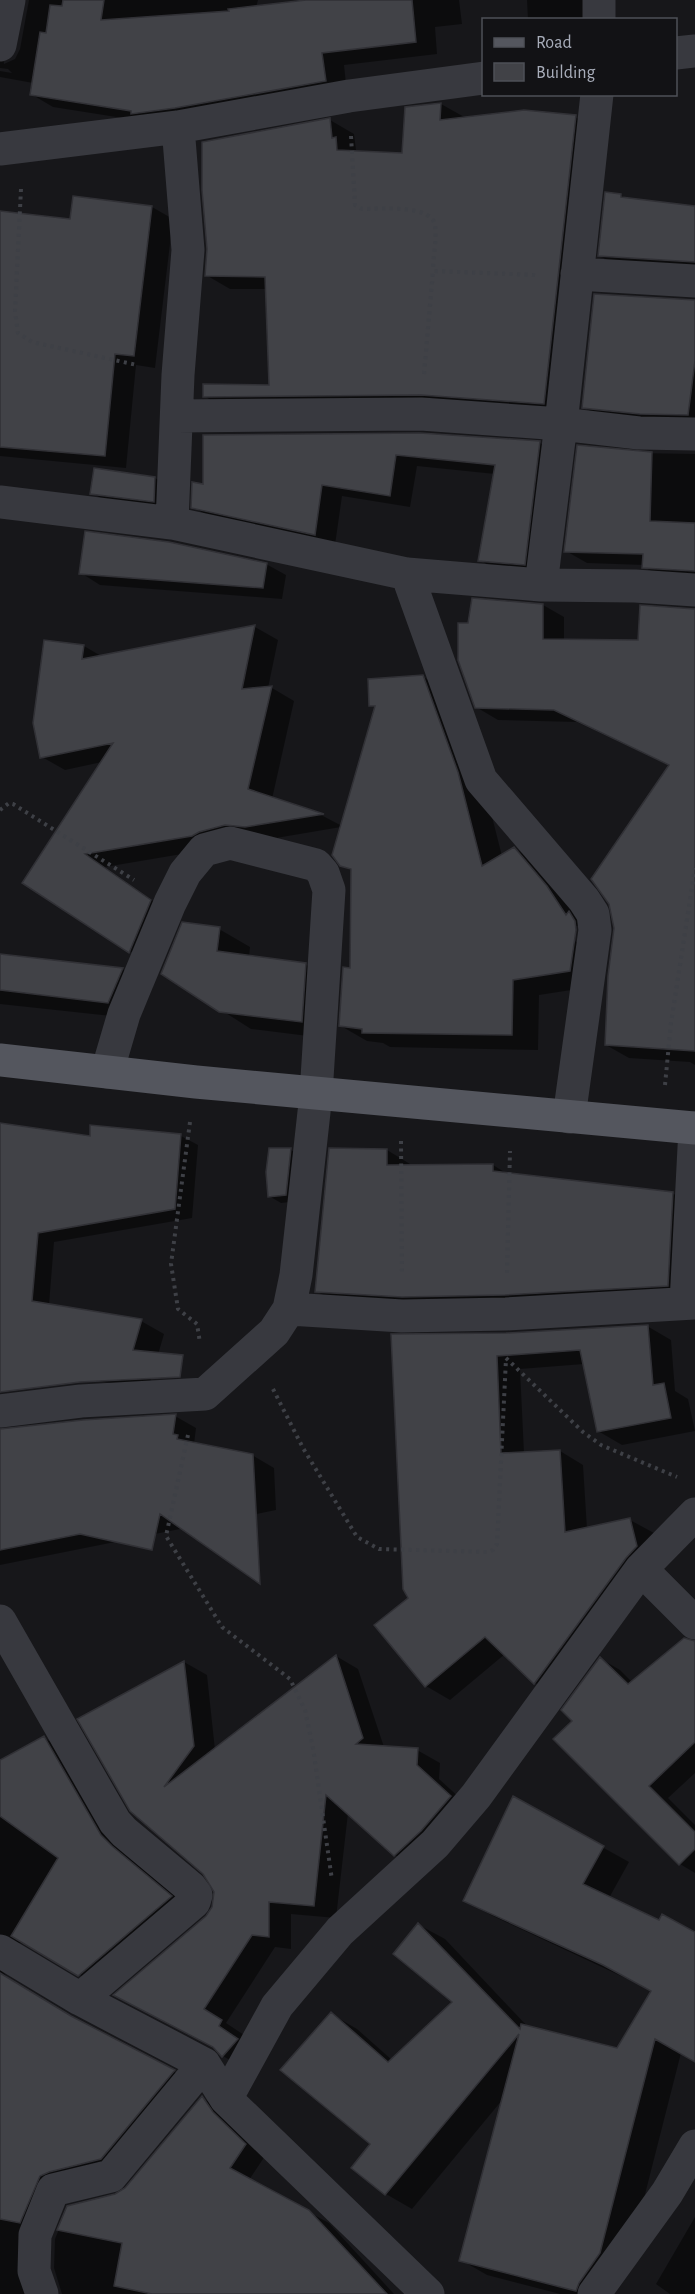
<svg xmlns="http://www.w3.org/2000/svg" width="695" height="2294" viewBox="0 0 695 2294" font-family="'Alegreya Sans',sans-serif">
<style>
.shadow{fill:#0007}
.building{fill:#414247;stroke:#313136;stroke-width:1.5}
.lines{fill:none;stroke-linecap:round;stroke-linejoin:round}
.path{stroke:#3e4046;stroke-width:4;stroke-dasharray:3 4.5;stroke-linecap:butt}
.minor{stroke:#38393f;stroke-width:33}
.major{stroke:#54565e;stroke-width:33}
</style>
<rect width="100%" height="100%" fill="#17171a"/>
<path class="shadow" d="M 0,0 L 4,64 L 15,59 L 20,49 L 29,0 L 258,0 L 256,7 L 320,0 L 459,0 L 462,24 L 435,27 L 437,54 L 344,65 L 347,93 L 148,122 L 53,107 L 31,94 L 33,83 L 0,77 L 0,71 L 12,73 L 8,69 L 0,68 Z
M 527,0 L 599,0 L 601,20 L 528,20 Z
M 441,104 L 466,118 L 575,117 L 599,131 L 568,417 L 228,410 L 204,396 L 271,386 L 267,289 L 230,289 L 206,275 L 330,120 L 354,134 L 356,150 L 359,152 L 404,154 L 407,109 Z
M 621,195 L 627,199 L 695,208 L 695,272 L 621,268 L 600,256 Z
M 152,207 L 173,219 L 155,368 L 136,365 L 126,468 L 0,456 L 0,213 L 71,221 Z
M 695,301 L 695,426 L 604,419 L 583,407 Z
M 204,436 L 540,443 L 560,455 L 545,576 L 500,572 L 480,560 L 495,474 L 417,466 L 410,507 L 342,496 L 335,545 L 214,519 L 193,507 L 204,485 Z
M 637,453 L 695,454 L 695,581 L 665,579 L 644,567 L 644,565 L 587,563 L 566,551 Z
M 155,478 L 167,485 L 166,508 L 104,500 L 92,493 Z
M 266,564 L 286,575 L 282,599 L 100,585 L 81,573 Z
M 473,600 L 543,605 L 564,617 L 564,641 L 640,642 L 695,610 L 695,911 L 670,766 L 577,722 L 498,720 L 476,707 L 469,624 Z
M 255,627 L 278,640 L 268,688 L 272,688 L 294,701 L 272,799 L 323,816 L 342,826 L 376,708 L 370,705 L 423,677 L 450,692 L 485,789 L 502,856 L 514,848 L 540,864 L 588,925 L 550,928 L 601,955 L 597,986 L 539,995 L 538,1050 L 390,1047 L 383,1043 L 367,1041 L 341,1026 L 352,970 L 353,871 L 341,865 L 341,827 L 105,867 L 173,915 L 152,965 L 24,883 L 102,762 L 65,770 L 42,757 L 84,646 L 101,656 Z
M 219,929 L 250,947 L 249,957 L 305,964 L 336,982 L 332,1039 L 251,1029 L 163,973 Z
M 0,955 L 122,969 L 153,987 L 139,1019 L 0,1004 Z
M 695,955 L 695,1065 L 690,1062 L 629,1058 L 606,1045 Z
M 0,1124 L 91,1138 L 181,1136 L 198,1145 L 192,1218 L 54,1242 L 49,1305 L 141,1321 L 164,1334 L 148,1389 L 22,1369 L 0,1356 Z
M 291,1150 L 303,1157 L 298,1201 L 281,1203 L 269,1196 Z
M 387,1150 L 410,1164 L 410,1167 L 493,1165 L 509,1175 L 672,1193 L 695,1206 L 691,1298 L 339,1304 L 316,1291 Z
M 647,1326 L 671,1340 L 675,1391 L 688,1399 L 695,1431 L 622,1445 L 598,1431 L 584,1364 L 520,1369 L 524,1453 L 560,1451 L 583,1465 L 587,1529 L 630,1520 L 654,1533 L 559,1696 L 535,1683 L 505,1654 L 450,1700 L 426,1686 L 410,1599 L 393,1336 L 506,1334 Z
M 175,1416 L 196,1428 L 194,1444 L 252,1455 L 274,1468 L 276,1510 L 186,1528 L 181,1525 L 180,1529 L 0,1565 L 0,1431 Z
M 695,1643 L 695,1773 L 668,1798 L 695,1825 L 695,1873 L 680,1864 L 574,1721 L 601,1659 L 620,1670 L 633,1683 Z
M 336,1656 L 358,1669 L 384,1747 L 417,1750 L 440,1763 L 439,1779 L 473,1810 L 417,1868 L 395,1855 L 348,1813 L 336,1918 L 291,1914 L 291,1949 L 275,1947 L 226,2023 L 244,2035 L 245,2069 L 223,2056 L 216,2049 L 138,2008 L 207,1917 L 213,1908 L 216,1892 L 204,1873 L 79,1719 L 184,1662 L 207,1675 L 215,1750 Z
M 44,1738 L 64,1749 L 190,1908 L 99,1986 L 29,1945 L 20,1943 L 11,1945 L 0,1962 L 3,1972 L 10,1980 L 77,2020 L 193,2082 L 120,2170 L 61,2186 L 38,2294 L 0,2294 L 0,1762 Z
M 514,1798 L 629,1862 L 609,1898 L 660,1922 L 695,1934 L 695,2061 L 681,2053 L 626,2269 L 607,2294 L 560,2294 L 487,2275 L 461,2260 L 503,2099 L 412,2209 L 386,2194 L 353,2168 L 372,2144 L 331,2014 L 357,2029 L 392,2060 L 454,2002 L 419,1925 L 445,1939 L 528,2027 L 617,2050 L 653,1991 L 491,1915 L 465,1900 Z
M 202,2098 L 221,2109 L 265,2156 L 249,2180 L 329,2223 L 394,2294 L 62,2294 L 54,2268 L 55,2239 L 68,2207 L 116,2196 L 126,2190 Z
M 695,2217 L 695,2294 L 670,2294 L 656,2284 Z"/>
<path class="building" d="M 63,0 L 104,0 L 101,20 L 229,11 L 228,9 L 306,0 L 412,0 L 416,42 L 322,53 L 326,81 L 175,108 L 131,114 L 131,111 L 30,95 L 40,32 L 46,33 L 50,5 L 62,6 Z
M 441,103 L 440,120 L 524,110 L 576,115 L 544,404 L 421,395 L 203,397 L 203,384 L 269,385 L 265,277 L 205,276 L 207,249 L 202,190 L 202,142 L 330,118 L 332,138 L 336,137 L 337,150 L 402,153 L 405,107 Z
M 605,192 L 621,194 L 621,197 L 695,206 L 695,262 L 598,256 Z
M 73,196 L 152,206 L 134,356 L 115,354 L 105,456 L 0,447 L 0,211 L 70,219 Z
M 594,294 L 695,300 L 695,361 L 688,415 L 640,414 L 582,408 Z
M 420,433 L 540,441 L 525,565 L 478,561 L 495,465 L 396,455 L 390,496 L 322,485 L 315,535 L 191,508 L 192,482 L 203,484 L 203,435 Z
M 577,445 L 652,452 L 650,521 L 695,523 L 695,571 L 642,568 L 643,554 L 564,552 Z
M 94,468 L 155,477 L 154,502 L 90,494 Z
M 85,531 L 169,542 L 267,563 L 263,588 L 79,574 Z
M 472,598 L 543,604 L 543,639 L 638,640 L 640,605 L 695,609 L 695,1051 L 605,1045 L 608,976 L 614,928 L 609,904 L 591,879 L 669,765 L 554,710 L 475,708 L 458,660 L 458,623 L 468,623 Z
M 255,625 L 242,689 L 272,686 L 248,789 L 324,814 L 245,827 L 225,825 L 199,832 L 192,836 L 85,854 L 151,900 L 129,953 L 22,883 L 113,743 L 40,758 L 33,723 L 44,640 L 84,645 L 82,659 Z
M 423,675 L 458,772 L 482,866 L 514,847 L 547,886 L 566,915 L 569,911 L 575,921 L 576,930 L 570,971 L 513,980 L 512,1035 L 362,1033 L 362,1029 L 339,1026 L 343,967 L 350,968 L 351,869 L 340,866 L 332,855 L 375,706 L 369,706 L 368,679 Z
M 182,922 L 220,927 L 217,951 L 306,963 L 302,1022 L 219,1012 L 161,974 Z
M 0,954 L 123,968 L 108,1003 L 0,990 Z
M 0,1123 L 90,1136 L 90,1125 L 181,1134 L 175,1209 L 38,1233 L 32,1301 L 142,1319 L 133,1350 L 183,1355 L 180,1377 L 80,1382 L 0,1392 Z
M 269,1148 L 291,1148 L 286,1195 L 268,1197 L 266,1172 Z
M 329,1148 L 387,1149 L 387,1165 L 493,1164 L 493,1171 L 673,1192 L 668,1286 L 505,1295 L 402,1297 L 315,1292 Z
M 648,1325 L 653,1385 L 664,1383 L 671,1418 L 597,1432 L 580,1350 L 497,1356 L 501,1453 L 560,1450 L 565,1532 L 630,1518 L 637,1546 L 626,1558 L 534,1684 L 485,1637 L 425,1687 L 374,1625 L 408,1598 L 403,1589 L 391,1334 L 506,1333 Z
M 176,1414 L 173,1434 L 178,1435 L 177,1439 L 253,1454 L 260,1584 L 160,1514 L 152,1550 L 80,1534 L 0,1550 L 0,1429 L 83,1420 Z
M 684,1638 L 695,1641 L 695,1742 L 649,1786 L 695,1832 L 695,1849 L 679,1865 L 553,1739 L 572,1721 L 561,1710 L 600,1657 L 628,1684 Z
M 336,1655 L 363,1738 L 356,1744 L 418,1748 L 417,1765 L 451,1796 L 421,1831 L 394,1856 L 326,1795 L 314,1906 L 269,1902 L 269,1937 L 252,1935 L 204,2009 L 222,2020 L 219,2026 L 238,2039 L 222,2057 L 213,2047 L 113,1995 L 206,1916 L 212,1907 L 214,1892 L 203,1874 L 130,1811 L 77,1719 L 184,1661 L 194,1746 L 164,1787 Z
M 44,1736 L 101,1835 L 112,1846 L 172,1896 L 78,1976 L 11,1936 L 58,1858 L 0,1816 L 0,1760 Z
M 513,1796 L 604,1846 L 583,1884 L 659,1920 L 662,1914 L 695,1932 L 695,2062 L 655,2039 L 600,2253 L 579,2283 L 576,2291 L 459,2261 L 519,2034 L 385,2195 L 351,2168 L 370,2144 L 280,2070 L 331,2012 L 388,2062 L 452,2002 L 393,1954 L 418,1923 L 520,2029 L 521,2024 L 617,2048 L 651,1991 L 603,1965 L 463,1901 Z
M 0,1973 L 71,2016 L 175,2070 L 101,2159 L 49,2172 L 40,2176 L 20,2223 L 0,2219 Z
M 202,2096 L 213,2112 L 246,2144 L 230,2168 L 309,2210 L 387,2294 L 152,2294 L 114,2286 L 122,2243 L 57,2230 L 67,2206 L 115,2194 L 125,2188 Z"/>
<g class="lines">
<path class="path" d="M 351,136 L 355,205 L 362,209 C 379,209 431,204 435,225 C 437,239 433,257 433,271
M 21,189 L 15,311 L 18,333 L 32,342 L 137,365
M 424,374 L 433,271 L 535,275
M 0,810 L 9,803 L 13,804 L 134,880
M 665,1085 L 671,1023 L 695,868
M 190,1122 L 171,1264 L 178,1309 L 197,1324 L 200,1343
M 401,1141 L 402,1274
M 507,1273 L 510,1151
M 506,1358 L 583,1432 L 601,1445 L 677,1477
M 273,1389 L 303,1448 L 357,1537 L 379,1549 L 488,1552 L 493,1550 L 497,1544 L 506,1359
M 188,1435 L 166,1536 L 222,1627 L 290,1679 L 305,1710 L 313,1748 L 332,1880"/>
<path class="minor" d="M 599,0 L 599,20
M 0,45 L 9,0
M 676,53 L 695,51
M 0,149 L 178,127 L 349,96 L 484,78
M 577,274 L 695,281
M 177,416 L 421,414 L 561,424 L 639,433 L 695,434
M 0,502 L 172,523 L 407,574 L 541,585 L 635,586 L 695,590
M 172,523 L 178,375 L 188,250 L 178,127
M 407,574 L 481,780 L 584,900 L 593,914 L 595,930 L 569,1117
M 541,585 L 561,424 L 597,94
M 686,1303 L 695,1128
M 289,1309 L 402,1316 L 506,1314 L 695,1303
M 0,1411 L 81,1401 L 205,1394 L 274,1332 L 289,1309 L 296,1275 L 316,1094 L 329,890 L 323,873 L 316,865 L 230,843 L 204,850 L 185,873 L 170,903 L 124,1014 L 107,1072
M 641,1569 L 695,1623
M 0,1621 L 115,1822 L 124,1832 L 191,1888 L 196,1895 L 194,1902 L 80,1999
M 0,1951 L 80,1999 L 204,2064 L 226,2099 L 428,2294
M 226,2099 L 277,2006 L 340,1931 L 435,1844 L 476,1796 L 641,1569 L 695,1514
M 42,2294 L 34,2271 L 35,2235 L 53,2190 L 111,2176 L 204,2064
M 594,2294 L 667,2193 L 695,2146"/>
<path class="major" d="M 0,1060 L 196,1082 L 695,1128"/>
</g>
<rect x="482" y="18" width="195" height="78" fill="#121215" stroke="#4e5057" stroke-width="1.5"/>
<rect x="494" y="38" width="30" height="9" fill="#54565e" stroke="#4e5057" stroke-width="1.5"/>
<text x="536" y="48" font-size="18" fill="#a8adba">Road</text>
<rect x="494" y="63" width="30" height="18" fill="#414247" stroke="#4e5057" stroke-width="1.5"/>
<text x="536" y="78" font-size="18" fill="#a8adba">Building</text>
</svg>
